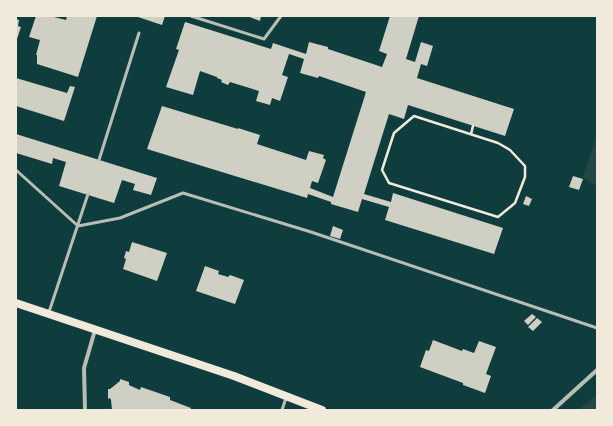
<svg xmlns="http://www.w3.org/2000/svg" width="613" height="426" viewBox="0 0 613 426" font-family="'Roboto Condensed',sans-serif">
<style>
.green{fill:#244646}
.building{fill:#cfcfc3}
.lines{fill:none;stroke-linecap:round;stroke-linejoin:round}
.path{stroke:#f1e9da;stroke-width:2.5}
.service{stroke:#b8beb3;stroke-width:3}
.minor{stroke:#b8beb3;stroke-width:4}
.secondary{stroke:#f1e9da;stroke-width:8}
</style>
<rect width="100%" height="100%" fill="#0f3d3e"/>
<path class="green" d="M 597,135 L 597,185 L 591,183 L 583,177 Z
M 597,394 L 597,410 L 579,410 Z"/>
<path class="building" d="M 36,16 L 50,16 L 66,20 L 67,16 L 97,16 L 78,77 L 37,64 L 37,55 L 36,55 L 40,40 L 29,37 Z
M 135,16 L 165,16 L 162,25 Z
M 247,16 L 261,16 L 260,21 Z
M 390,16 L 419,16 L 406,59 L 415,62 L 421,42 L 433,46 L 427,66 L 421,64 L 417,78 L 514,109 L 505,136 L 408,105 L 404,119 L 389,114 L 364,194 L 391,202 L 393,193 L 503,228 L 494,254 L 385,220 L 389,207 L 362,199 L 358,212 L 331,204 L 331,202 L 308,194 L 307,198 L 147,149 L 162,106 L 238,129 L 238,128 L 260,135 L 257,144 L 306,160 L 309,151 L 324,155 L 323,158 L 326,160 L 318,183 L 312,181 L 310,188 L 333,197 L 366,92 L 319,76 L 318,78 L 300,73 L 304,59 L 289,54 L 282,75 L 288,77 L 280,101 L 272,98 L 270,105 L 256,101 L 259,91 L 230,82 L 228,85 L 221,82 L 222,80 L 217,78 L 217,77 L 200,71 L 193,95 L 166,87 L 179,50 L 176,49 L 185,22 L 271,49 L 273,43 L 306,54 L 309,42 L 328,47 L 328,49 L 382,67 L 387,54 L 379,51 Z
M 16,19 L 19,20 L 18,26 L 21,27 L 16,42 Z
M 16,78 L 67,93 L 70,86 L 75,87 L 64,121 L 16,106 Z
M 16,134 L 157,178 L 151,195 L 133,190 L 135,184 L 122,180 L 114,203 L 59,186 L 66,162 L 53,158 L 52,164 L 16,153 Z
M 573,176 L 583,179 L 579,190 L 569,187 Z
M 526,196 L 532,199 L 529,206 L 523,204 Z
M 333,226 L 343,230 L 340,239 L 330,236 Z
M 132,242 L 167,253 L 157,281 L 123,269 L 126,259 L 124,258 L 126,251 L 129,252 Z
M 205,266 L 219,271 L 218,274 L 228,277 L 230,275 L 244,280 L 235,304 L 196,291 Z
M 532,314 L 536,317 L 528,325 L 524,321 Z
M 537,318 L 542,322 L 533,331 L 528,327 Z
M 433,340 L 462,351 L 463,349 L 474,353 L 479,341 L 496,347 L 486,374 L 491,376 L 485,393 L 463,385 L 463,383 L 420,367 L 426,350 L 429,351 Z
M 120,379 L 129,382 L 129,385 L 131,386 L 140,390 L 141,387 L 170,397 L 170,400 L 191,408 L 190,410 L 112,410 L 111,400 L 110,398 L 108,399 L 108,389 L 110,389 L 120,381 Z"/>
<g class="lines">
<path class="path" d="M 414,116 L 498,143 L 510,150 L 525,166 L 525,177 L 515,203 L 498,217 L 389,183 L 382,170 L 394,133 Z
M 471,134 L 473,126"/>
<path class="service" d="M 191,16 L 264,39 L 281,16
M 99,160 L 139,33
M 16,170 L 78,226 L 120,218 L 183,193 L 311,232 L 597,328
M 49,312 L 88,194
M 282,410 L 286,398"/>
<path class="minor" d="M 85,410 L 84,368 L 95,330
M 553,410 L 597,370"/>
<path class="secondary" d="M 16,303 L 234,376 L 322,410"/>
</g>
<rect width="613" height="426" fill="none" stroke="#f1e9da" stroke-width="34"/>
</svg>
